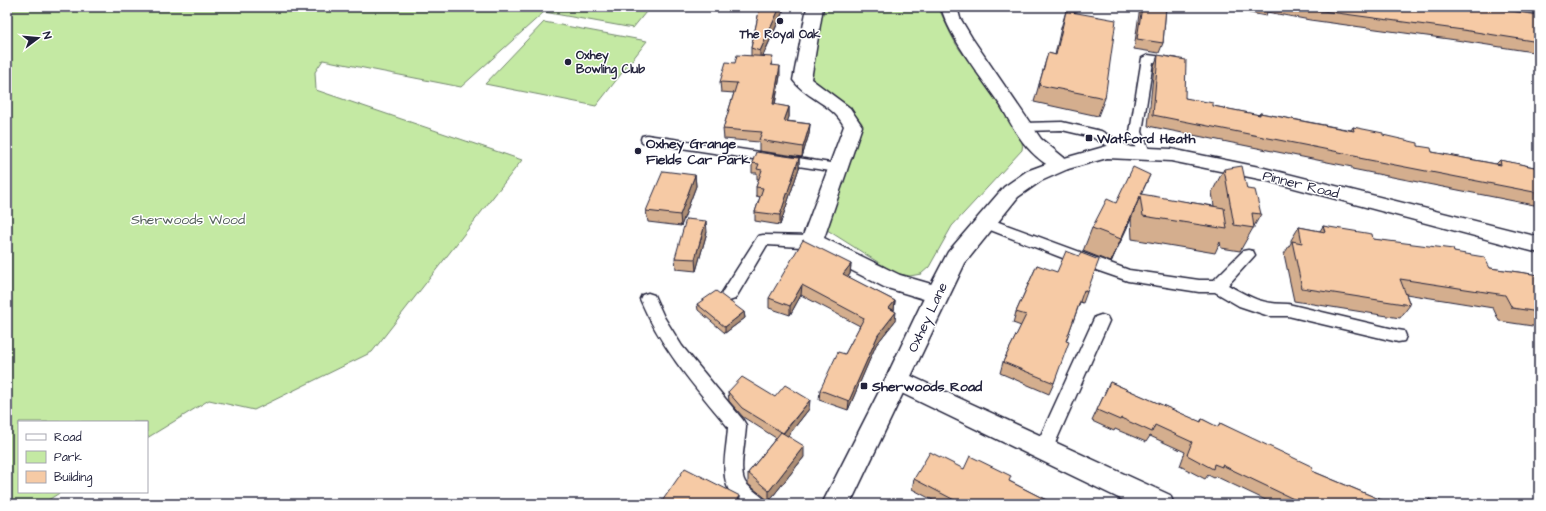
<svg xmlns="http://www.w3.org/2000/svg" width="1546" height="511" viewBox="0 0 1546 511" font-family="'Architects Daughter',sans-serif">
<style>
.green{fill:#c4e9a3;stroke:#73866f}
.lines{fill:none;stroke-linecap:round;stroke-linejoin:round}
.lane-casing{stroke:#22223b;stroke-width:3}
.street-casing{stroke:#22223b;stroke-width:3}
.secondary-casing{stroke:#22223b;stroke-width:3}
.primary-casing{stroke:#22223b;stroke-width:3}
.lane{fill:#fff;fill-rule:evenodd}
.street{fill:#fff;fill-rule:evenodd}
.secondary{fill:#fff;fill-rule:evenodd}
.primary{fill:#fff;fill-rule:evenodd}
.wall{fill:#d4ae8e;stroke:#22223b}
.shaded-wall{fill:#ac8d74;stroke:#22223b}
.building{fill:#f6caa5;stroke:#22223b}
.poi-dot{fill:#22223b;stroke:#fff;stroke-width:1.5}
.labels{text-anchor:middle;stroke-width:3;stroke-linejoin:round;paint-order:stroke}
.far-poi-label{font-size:12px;font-weight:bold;fill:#22223b;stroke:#fff}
.poi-label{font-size:14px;font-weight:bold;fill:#22223b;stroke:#fff;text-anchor:start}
.street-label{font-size:14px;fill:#22223b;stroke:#fff}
.park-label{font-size:14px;fill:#535e5a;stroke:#fff}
</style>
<rect width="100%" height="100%" fill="#fff"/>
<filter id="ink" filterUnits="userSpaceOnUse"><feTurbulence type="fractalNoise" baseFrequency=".025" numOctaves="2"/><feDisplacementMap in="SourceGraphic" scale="8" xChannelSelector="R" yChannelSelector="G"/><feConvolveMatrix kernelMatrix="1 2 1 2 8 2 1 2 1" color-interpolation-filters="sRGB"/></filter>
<g filter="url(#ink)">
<path class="green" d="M 7,7 L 650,7 L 633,28 L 544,12 L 461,87 L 323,60 L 315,72 L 316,90 L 522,160 L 372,352 L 254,410 L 209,400 L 147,438 L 147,422 L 19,422 L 19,492 L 61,492 L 42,504 L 7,504 Z
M 821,7 L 938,7 C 944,19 949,32 956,44 C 967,63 1029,130 1022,150 L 952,226 L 929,267 L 921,274 L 910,276 L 895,273 L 824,228 L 862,123 L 854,113 L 807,81 Z
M 544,22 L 647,41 L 596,106 L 485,84 Z"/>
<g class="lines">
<g class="lane-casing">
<path id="lane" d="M 1148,55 L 1177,59 L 1183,62 L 1177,65 L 1153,62 L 1142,132 L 1150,152 L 1148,155 L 1138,155 L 1130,132 L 1142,58 Z
M 1062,122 L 1101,131 L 1132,148 L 1134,151 L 1132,154 L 1122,154 L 1092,137 L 1062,130 L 1023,131 L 1017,127 L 1023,123 Z
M 647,135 L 837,164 L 842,165 L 844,168 L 842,171 L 837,172 L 642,142 L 641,139 L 642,136 Z
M 985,217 L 1129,270 L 1199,280 L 1214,280 L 1243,251 L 1248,250 L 1253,251 L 1255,255 L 1228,285 C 1251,298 1261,304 1288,304 L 1398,330 L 1404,331 L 1406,336 L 1404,341 L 1398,342 L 1288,316 L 1269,316 L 1239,306 L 1215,292 L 1199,292 L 1128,281 L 1073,262 L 980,226 L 978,222 L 980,218 Z
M 763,235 L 812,236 L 817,237 L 819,241 L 817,245 L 801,247 L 767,245 L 735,299 L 729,301 L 723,299 L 721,295 L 723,291 L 758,236 Z
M 648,293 L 654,295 L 664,317 L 682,346 L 743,420 L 746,425 C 746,438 738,471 745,482 C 751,491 762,494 767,504 L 741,504 C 715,486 727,453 728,427 C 694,386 661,348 640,299 L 642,295 Z
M 1101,315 L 1107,317 L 1109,321 L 1053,448 L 1050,454 L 1044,456 L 1038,454 L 1035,448 L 1093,321 L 1095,317 Z"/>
</g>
<g class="street-casing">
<path id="street" d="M 807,7 L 823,7 L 811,79 L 850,108 L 862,126 L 824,238 L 900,275 L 945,288 L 948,294 L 945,300 L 937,303 L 884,287 L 804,246 L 801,241 L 844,126 C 833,104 807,99 793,80 Z
M 898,370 L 1170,495 L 1174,504 L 1131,504 L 889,387 L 885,380 L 889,373 Z"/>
</g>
<g class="secondary-casing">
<path id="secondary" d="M 941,7 L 957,7 L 960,18 L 972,38 L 1041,139 L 1068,161 L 1071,165 L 1068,169 C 1053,173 1037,158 1027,147 C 1017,136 1009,120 1001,106 C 983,80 949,37 941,7 Z"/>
</g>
<g class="primary-casing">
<path id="primary" d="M 1107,146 L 1171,149 L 1264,168 L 1539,237 L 1539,253 L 1264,180 L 1171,161 L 1107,158 L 1068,169 L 1041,181 L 1018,197 L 965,263 L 850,504 L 822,504 L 886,378 L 926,294 L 948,252 L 1004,187 L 1027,171 L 1054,161 Z"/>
</g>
<use href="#lane" class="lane"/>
<use href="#street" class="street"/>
<use href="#secondary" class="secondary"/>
<use href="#primary" class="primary"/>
</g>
<path class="wall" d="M 758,7 L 785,7 L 763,56 L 773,65 L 780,76 L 775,105 L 789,107 L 789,117 L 787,121 L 810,124 L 809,134 L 802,157 L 759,151 L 759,142 L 724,139 L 723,129 L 734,93 L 721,92 L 720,82 L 735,63 L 751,56 L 751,48 L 759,12 L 758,12 Z
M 1140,7 L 1166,7 L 1163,43 L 1159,53 L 1134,49 Z
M 1219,7 L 1483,7 L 1539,15 L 1539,53 L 1456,40 L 1310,20 L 1267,12 L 1266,16 Z
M 1494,7 L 1539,7 L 1539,13 Z
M 1066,11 L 1105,98 L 1098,116 L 1034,102 L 1048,53 L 1055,55 L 1061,28 Z
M 1158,55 L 1185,98 L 1213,106 L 1259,115 L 1260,113 L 1351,130 L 1353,127 L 1418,146 L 1432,152 L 1496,164 L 1500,160 L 1539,168 L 1539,206 L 1352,169 L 1352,167 L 1148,126 L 1154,66 Z
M 799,158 L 799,168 L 780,225 L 755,221 L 755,212 L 760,197 L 756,196 L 756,187 L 759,179 L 757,179 L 757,173 L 752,173 L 752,163 Z
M 1224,169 L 1247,189 L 1261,214 L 1240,251 L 1221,248 L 1220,242 L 1215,253 L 1132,239 L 1131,219 L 1111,262 L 1083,251 L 1092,228 L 1116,203 L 1150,175 L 1141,195 L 1214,206 L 1212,192 Z
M 695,175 L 696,186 L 681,226 L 648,222 L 646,211 Z
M 1323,226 L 1373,239 L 1454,252 L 1490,268 L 1539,275 L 1539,327 L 1499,321 L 1493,308 L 1406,294 L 1410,305 L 1400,318 L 1294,301 L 1284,254 L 1291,243 L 1291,240 L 1299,227 L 1320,231 Z
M 707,232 L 696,271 L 676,269 L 675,258 Z
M 851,264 L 850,274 L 848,277 L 895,301 L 894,310 L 895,321 L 876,345 L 848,410 L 819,400 L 820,390 L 845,354 L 860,326 L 801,295 L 790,315 L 769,308 L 769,298 Z
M 1037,265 L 1087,292 L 1083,303 L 1080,302 L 1066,341 L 1054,383 L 1049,394 L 1000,373 L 1003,362 L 1021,326 L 1013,323 L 1016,312 Z
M 697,304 L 744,312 L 745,318 L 725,333 L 698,310 Z
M 1110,382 L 1200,422 L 1202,419 L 1217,427 L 1220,423 L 1312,471 L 1391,504 L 1274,504 L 1215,476 L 1214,478 L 1208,475 L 1205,479 L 1180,466 L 1185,452 L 1150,436 L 1146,442 L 1115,429 L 1114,431 L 1092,421 Z
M 728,392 L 809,409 L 788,436 L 804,457 L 769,501 L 748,484 L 748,473 L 776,438 L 743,417 L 729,401 Z
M 964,469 L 1009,481 L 1054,504 L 940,504 L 912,489 L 914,479 Z
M 1429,499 L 1440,504 L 1424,504 Z"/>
<path class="shaded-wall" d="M 780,7 L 785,7 L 760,62 L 760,51 Z
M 780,66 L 780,76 L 773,114 L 773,104 Z
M 789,107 L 789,117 L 784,131 L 784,121 Z
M 810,124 L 809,134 L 802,157 L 803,147 Z
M 799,158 L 799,168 L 780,225 L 780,215 Z
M 695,175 L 696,186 L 681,226 L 680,215 Z
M 1140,196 L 1131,219 L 1111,262 L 1121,239 Z
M 706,221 L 707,232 L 696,271 L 695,259 Z
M 851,264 L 850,274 L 842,284 L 843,274 Z
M 802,285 L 801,295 L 790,315 L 790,306 Z
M 895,301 L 894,310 L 889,308 Z
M 744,312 L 745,318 L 725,333 L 725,327 Z
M 896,312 L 895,321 L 876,345 L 848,410 L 849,401 L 878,335 Z
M 810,400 L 809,409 L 783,442 L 783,434 Z
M 804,446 L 804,457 L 769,501 L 769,491 Z
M 740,496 L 740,504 L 735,504 Z"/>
<path class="building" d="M 760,7 L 780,7 L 760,51 L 751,48 Z
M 1142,7 L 1166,7 L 1163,43 L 1137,39 Z
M 1299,7 L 1483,7 L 1539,15 L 1539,42 L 1463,30 L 1315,10 Z
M 1066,11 L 1116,20 L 1105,98 L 1039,85 L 1048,53 L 1056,55 Z
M 737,55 L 773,57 L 771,65 L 780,66 L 773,104 L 789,107 L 784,121 L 810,124 L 803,147 L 759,140 L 762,132 L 723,129 L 737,83 L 720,82 L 726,62 L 735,63 Z
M 1158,55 L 1186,60 L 1185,98 L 1213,103 L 1213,106 L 1260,115 L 1260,113 L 1354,131 L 1353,127 L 1383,133 L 1383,135 L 1418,143 L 1418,146 L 1431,148 L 1432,152 L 1501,165 L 1500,160 L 1539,168 L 1539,193 L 1359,158 L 1359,156 L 1153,115 Z
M 756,152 L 799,158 L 780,215 L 755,212 L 763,188 L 756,187 L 762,170 L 757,169 L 759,164 L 752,163 Z
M 1242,166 L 1247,189 L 1255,190 L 1261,214 L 1252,213 L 1254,228 L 1234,225 L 1224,169 Z
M 1133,167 L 1150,175 L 1141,194 L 1224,208 L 1227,229 L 1143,216 L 1140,196 L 1121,239 L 1092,228 L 1107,199 L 1116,203 Z
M 663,171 L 695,175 L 680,215 L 646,211 Z
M 686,219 L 706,221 L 695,259 L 675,258 Z
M 1323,226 L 1372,234 L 1373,239 L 1453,249 L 1454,252 L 1484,257 L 1490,268 L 1539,275 L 1539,312 L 1512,308 L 1505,295 L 1400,279 L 1410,305 L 1302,288 L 1292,241 L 1302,243 L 1299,227 L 1325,232 Z
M 803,240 L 851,264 L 843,274 L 895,301 L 889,308 L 896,312 L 878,335 L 849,401 L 820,390 L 838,352 L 845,354 L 864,318 L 802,285 L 790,306 L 769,298 Z
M 1066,251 L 1079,256 L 1081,253 L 1099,260 L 1087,292 L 1084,290 L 1066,341 L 1069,342 L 1054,383 L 1003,362 L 1026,315 L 1016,312 L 1037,265 L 1057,272 Z
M 716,291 L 744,312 L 725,327 L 697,304 Z
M 742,377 L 775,397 L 785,385 L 810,400 L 783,433 L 742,408 L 728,392 Z
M 1110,382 L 1201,422 L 1202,419 L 1218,427 L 1220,423 L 1313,467 L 1312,471 L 1391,504 L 1304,504 L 1222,465 L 1222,467 L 1214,464 L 1213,469 L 1187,455 L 1192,442 L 1155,425 L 1152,432 L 1121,418 L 1120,420 L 1097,410 Z
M 781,432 L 804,446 L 769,491 L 748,473 Z
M 930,452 L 964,469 L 970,456 L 1011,476 L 1009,481 L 1054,504 L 962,504 L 914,479 Z
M 685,468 L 740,496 L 735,504 L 660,504 Z
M 1429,499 L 1440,504 L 1429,504 Z"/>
</g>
<g class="poi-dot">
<circle cx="780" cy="21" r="4"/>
<circle cx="568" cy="62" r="4"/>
<rect x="1085" y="134" width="8" height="8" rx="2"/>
<circle cx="638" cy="151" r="4"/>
<rect x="860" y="382" width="8" height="8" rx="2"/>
</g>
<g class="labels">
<g class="far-poi-label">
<text x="780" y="38">The Royal Oak</text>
<text x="576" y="59" text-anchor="start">Oxhey<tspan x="576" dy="14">Bowling Club</tspan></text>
</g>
<g class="poi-label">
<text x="1097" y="143">Watford Heath</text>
<text x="646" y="148">Oxhey Grange<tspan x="646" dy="16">Fields Car Park</tspan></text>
<text x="872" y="391">Sherwoods Road</text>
</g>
<g class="street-label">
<text transform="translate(1301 184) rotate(14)" y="5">Pinner Road</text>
<text transform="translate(927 317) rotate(-65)" y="5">Oxhey Lane</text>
</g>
<g class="park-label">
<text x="188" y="224">Sherwoods Wood</text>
</g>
</g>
<rect width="1546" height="511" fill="none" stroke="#fff" stroke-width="24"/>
<rect x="12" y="12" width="1522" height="487" fill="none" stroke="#22223b" stroke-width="1.5" filter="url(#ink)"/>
<rect x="18" y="421" width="130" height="72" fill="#ffffff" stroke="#a7a7b1"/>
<rect x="26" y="434" width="20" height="6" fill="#ffffff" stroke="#a7a7b1"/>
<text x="54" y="441" font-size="12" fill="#22223b">Road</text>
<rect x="26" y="451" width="20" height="12" fill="#c4e9a3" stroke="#a7a7b1"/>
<text x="54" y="461" font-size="12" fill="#22223b">Park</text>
<rect x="26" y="471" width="20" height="12" fill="#f6caa5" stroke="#a7a7b1"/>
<text x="54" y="481" font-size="12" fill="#22223b">Building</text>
<g transform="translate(38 38) rotate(74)" stroke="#ffffff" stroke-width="3" paint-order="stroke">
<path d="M0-3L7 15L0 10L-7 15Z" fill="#22223b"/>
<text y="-6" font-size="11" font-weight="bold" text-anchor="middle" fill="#22223b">N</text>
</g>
</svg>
